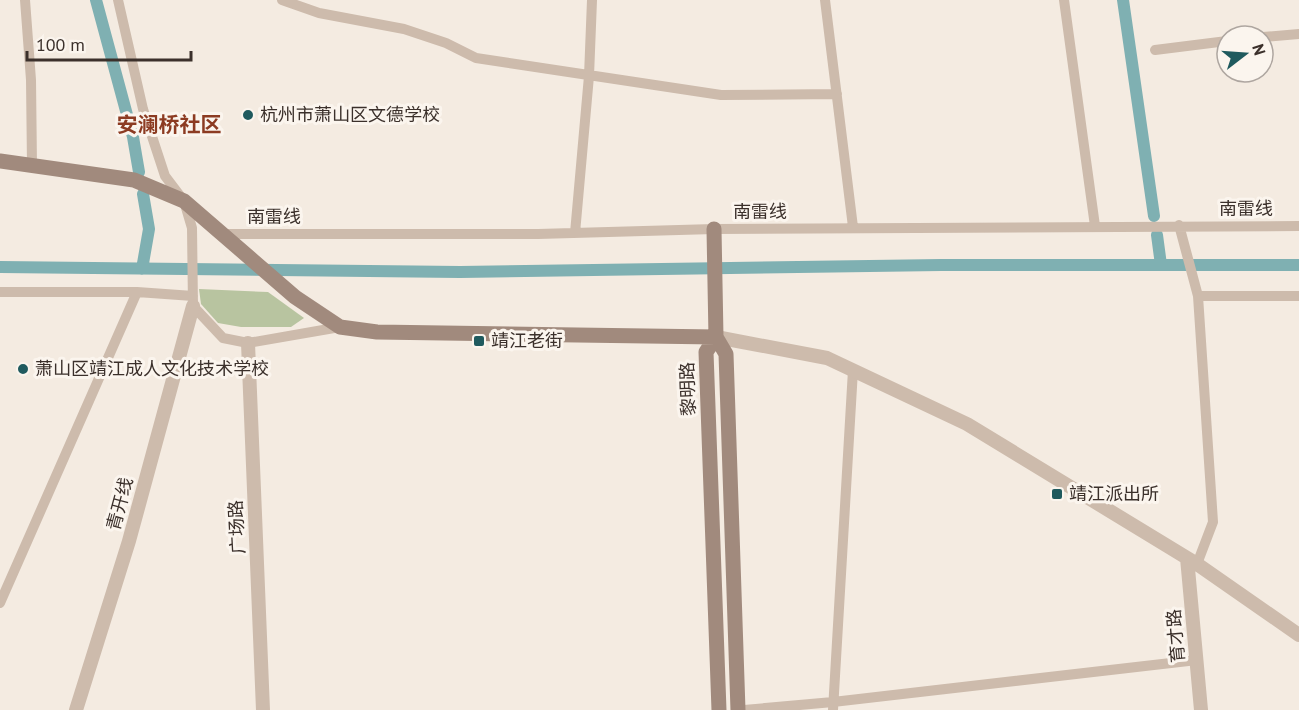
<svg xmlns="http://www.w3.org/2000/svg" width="1299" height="710" viewBox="0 0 1299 710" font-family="'PT Sans','Noto Sans SC',sans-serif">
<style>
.green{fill:#b8c4a0}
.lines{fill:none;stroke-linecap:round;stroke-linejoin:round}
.canal{stroke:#7fb0b2;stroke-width:12}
.minor{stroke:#cdbbac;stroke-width:10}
.tertiary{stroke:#cdbbac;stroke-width:14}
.secondary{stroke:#a18a7d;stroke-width:15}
.poi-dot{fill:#1f5a5e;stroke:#fbf5ee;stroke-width:2}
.labels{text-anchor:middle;stroke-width:6;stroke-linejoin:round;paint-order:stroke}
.poi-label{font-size:18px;fill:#3b302b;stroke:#fbf5ee;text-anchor:start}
.street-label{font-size:18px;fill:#3b302b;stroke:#fbf5ee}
.quarter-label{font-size:21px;font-weight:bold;fill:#8c3b22;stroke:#fbf5ee}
</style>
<rect width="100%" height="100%" fill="#f4ebe1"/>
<path class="green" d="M 199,289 L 268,292 L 304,318 L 291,327 L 241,327 L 218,323 L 201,304 Z"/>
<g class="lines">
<path class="canal" d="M 96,0 L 133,137 L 139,172
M 1123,0 L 1154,216
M 1157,235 L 1161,265
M 0,267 L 460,272 L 941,265 L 1299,265
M 142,269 L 149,229 L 143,194"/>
<path class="minor" d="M 25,0 L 31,80 L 32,166
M 118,0 L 143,109 L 165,176 L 184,201 L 192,228 L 193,306 L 223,338 L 248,343 L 340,327
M 282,0 L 319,13 L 404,29 L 446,43 L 476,58 L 721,95 L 837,94
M 825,0 L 853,227
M 1064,0 L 1095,226
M 1263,37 L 1299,34
M 1155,50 L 1227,41
M 1179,225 L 1198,296 L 1213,522 L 1197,564
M 575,233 L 589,76 L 592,0
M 222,234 L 538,234 L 714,229 L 1299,226
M 0,292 L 137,292 L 193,296
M 1198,296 L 1299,296
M 0,603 L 137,292
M 744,710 L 833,702 L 1197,660
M 833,710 L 853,370"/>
<path class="tertiary" d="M 716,337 L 827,358 L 967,424 L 1197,564 L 1299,635
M 248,343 L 263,710
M 1187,558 L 1201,710
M 76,710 L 129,541 L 193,306"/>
<path class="secondary" d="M 0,161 L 134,180 L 184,201 L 295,297 L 340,327 L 377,332 L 716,337 L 714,229
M 719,710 L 706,352 L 716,337 L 726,354 L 738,710"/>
</g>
<g class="poi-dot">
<circle cx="248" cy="115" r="6"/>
<rect x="473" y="335" width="12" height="12" rx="3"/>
<circle cx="23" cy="369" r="6"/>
<rect x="1051" y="488" width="12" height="12" rx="3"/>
</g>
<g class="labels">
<g class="poi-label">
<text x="260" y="121">杭州市萧山区文德学校</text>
<text x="491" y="347">靖江老街</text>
<text x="35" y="375">萧山区靖江成人文化技术学校</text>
<text x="1069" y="500">靖江派出所</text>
</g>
<g class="street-label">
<text x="1246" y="215">南雷线</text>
<text x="760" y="218">南雷线</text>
<text x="274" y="223">南雷线</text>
<text transform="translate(688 389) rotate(-92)" y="6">黎明路</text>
<text transform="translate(120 504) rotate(-75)" y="6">青开线</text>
<text transform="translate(237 527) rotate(-93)" y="6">广场路</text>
<text transform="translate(1176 636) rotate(-95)" y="6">育才路</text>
</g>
<g class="quarter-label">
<text x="169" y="132">安澜桥社区</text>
</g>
</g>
<g transform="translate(1245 54) rotate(73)"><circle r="28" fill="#fbf5ee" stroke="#aea6a0" stroke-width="1.5"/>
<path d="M0-4.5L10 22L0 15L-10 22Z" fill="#1f5a5e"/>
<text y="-9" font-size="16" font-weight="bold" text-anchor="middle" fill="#3b302b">N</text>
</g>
<path d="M27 51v9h164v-9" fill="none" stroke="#3b302b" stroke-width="3"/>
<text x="36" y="51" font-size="18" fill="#3b302b" stroke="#fbf5ee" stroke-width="4.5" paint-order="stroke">100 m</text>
</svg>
